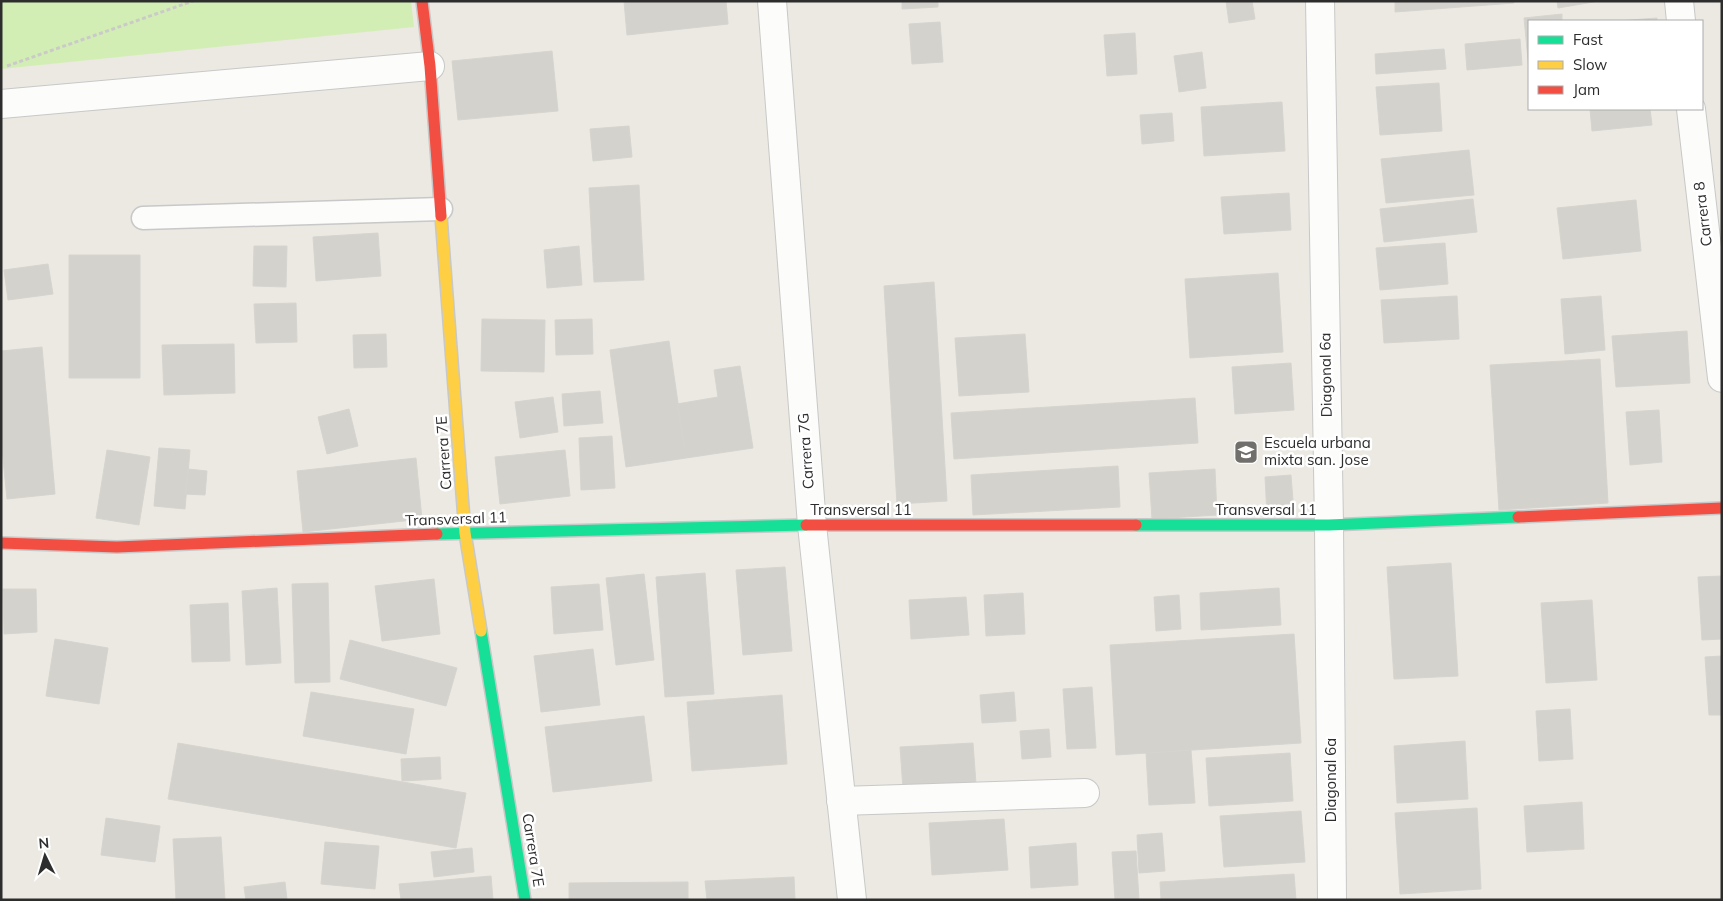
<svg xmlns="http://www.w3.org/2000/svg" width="1723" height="901" viewBox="0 0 1723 901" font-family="Mulish,sans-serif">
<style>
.pitch{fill:#d3eeb5}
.building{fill:#d4d2cd;stroke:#d6d4ce}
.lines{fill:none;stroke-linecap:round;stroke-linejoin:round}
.lane-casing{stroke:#c8c8c8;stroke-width:25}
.street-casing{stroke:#c8c8c8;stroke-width:30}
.fast-casing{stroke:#c8c8c8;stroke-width:14}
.slow-casing{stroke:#c8c8c8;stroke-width:14}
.jam-casing{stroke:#c8c8c8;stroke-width:14}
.path{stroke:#cacac9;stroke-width:3;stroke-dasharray:4 2.5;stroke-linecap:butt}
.lane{stroke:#fcfcfb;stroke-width:22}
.street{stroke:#fcfcfb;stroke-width:28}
.fast{stroke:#16e098;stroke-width:11}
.slow{stroke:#ffcf43;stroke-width:11}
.jam{stroke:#f24e42;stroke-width:11}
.labels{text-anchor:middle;stroke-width:5;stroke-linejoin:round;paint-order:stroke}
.street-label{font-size:15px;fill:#2d2d2d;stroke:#fff}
.poi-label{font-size:15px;fill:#2d2d2d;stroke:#fff;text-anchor:start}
</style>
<rect width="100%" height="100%" fill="#ebe9e2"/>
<path class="pitch" d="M 1,1 L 411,1 L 414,27 L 1,69 Z"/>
<path class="building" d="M 624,1 L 726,1 L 728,24 L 627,35 Z
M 902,1 L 938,1 L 938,7 L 902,9 Z
M 1226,1 L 1252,1 L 1255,19 L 1229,23 Z
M 1395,1 L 1514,1 L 1514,3 L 1395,12 Z
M 1557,1 L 1599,1 L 1558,8 Z
M 1562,14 L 1562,21 L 1529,21 L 1529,70 L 1524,18 Z
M 1657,18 L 1657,21 L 1618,21 Z
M 940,22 L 943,62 L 912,64 L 909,24 Z
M 1135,33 L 1137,74 L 1107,76 L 1104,35 Z
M 1520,39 L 1522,65 L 1467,70 L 1465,44 Z
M 1444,49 L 1446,69 L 1376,74 L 1375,54 Z
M 552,51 L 558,111 L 458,120 L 452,61 Z
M 1202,52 L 1206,88 L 1179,92 L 1174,56 Z
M 1439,83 L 1442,131 L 1380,135 L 1376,87 Z
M 1282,102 L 1285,151 L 1204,156 L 1201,107 Z
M 1590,109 L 1650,109 L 1652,125 L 1592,131 Z
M 1172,113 L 1174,141 L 1142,144 L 1140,115 Z
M 629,126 L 632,157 L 593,161 L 590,129 Z
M 1469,150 L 1474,195 L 1386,203 L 1381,159 Z
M 639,185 L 644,280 L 594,282 L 589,188 Z
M 1289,193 L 1291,230 L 1224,234 L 1221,197 Z
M 1473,199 L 1477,232 L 1384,242 L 1380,209 Z
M 1636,200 L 1641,251 L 1563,259 L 1557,208 Z
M 378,233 L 381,276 L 316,281 L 313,237 Z
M 1445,243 L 1448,284 L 1380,290 L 1376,248 Z
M 254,246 L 287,246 L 286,287 L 253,286 Z
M 579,246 L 582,285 L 547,288 L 544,250 Z
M 69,255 L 140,255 L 140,378 L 69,378 Z
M 48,264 L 53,294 L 8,300 L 4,270 Z
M 1278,273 L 1283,352 L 1190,358 L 1185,279 Z
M 934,282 L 947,501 L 897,504 L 884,286 Z
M 1457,296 L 1459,339 L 1384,343 L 1381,300 Z
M 1601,296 L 1605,350 L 1565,354 L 1561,299 Z
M 296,303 L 297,342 L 256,343 L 254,304 Z
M 482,319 L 545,320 L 544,372 L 481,371 Z
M 592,319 L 593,354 L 556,355 L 555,320 Z
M 1687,331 L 1690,383 L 1616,387 L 1612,336 Z
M 386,334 L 387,367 L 354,368 L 353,335 Z
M 1025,334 L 1029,392 L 959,396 L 955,338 Z
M 669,341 L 686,458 L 626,467 L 610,350 Z
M 234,344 L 235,393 L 164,395 L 162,345 Z
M 42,347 L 55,494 L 7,499 L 1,438 L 1,351 Z
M 1600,359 L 1608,503 L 1499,510 L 1490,365 Z
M 1291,363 L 1294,410 L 1235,414 L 1232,367 Z
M 740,366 L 753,448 L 686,458 L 677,404 L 718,397 L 714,370 Z
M 600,391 L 603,423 L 564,426 L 562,394 Z
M 553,397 L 558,432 L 520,438 L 515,402 Z
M 1195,398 L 1198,443 L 954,459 L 951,413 Z
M 349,409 L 358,446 L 327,454 L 318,417 Z
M 1659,410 L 1662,462 L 1630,465 L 1626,412 Z
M 612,436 L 615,488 L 581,490 L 579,438 Z
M 159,448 L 190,450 L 185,509 L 154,506 Z
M 107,450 L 150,457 L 139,525 L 96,518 Z
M 565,450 L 570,496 L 500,504 L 495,457 Z
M 416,458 L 422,519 L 303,532 L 297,471 Z
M 1118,466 L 1120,507 L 973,515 L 971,475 Z
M 188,469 L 207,471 L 205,495 L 185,494 Z
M 1215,469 L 1217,515 L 1152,519 L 1149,473 Z
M 1291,475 L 1294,513 L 1267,515 L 1265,477 Z
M 1451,563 L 1458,676 L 1394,679 L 1387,567 Z
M 785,567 L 792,651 L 743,655 L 736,570 Z
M 705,573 L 714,694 L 665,697 L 656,577 Z
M 644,574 L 654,660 L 616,665 L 606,578 Z
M 1722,576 L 1722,639 L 1702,640 L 1698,577 Z
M 434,579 L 440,634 L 382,641 L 375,586 Z
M 328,583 L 330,682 L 295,683 L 292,584 Z
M 599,584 L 603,630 L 554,634 L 551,587 Z
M 277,588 L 281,663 L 246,665 L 242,591 Z
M 1279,588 L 1281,625 L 1201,630 L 1200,593 Z
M 3,589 L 36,589 L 37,632 L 4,634 Z
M 1023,593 L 1025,634 L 986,636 L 984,595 Z
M 1179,595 L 1181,629 L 1156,631 L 1154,597 Z
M 966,597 L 969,635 L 911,639 L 909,600 Z
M 1592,600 L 1597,680 L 1546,683 L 1541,603 Z
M 228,603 L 230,661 L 192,662 L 190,605 Z
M 1294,634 L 1301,743 L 1116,755 L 1110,645 Z
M 55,639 L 108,648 L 99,704 L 46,696 Z
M 350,640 L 457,668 L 446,706 L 340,679 Z
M 593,649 L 600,705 L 541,712 L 534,656 Z
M 1722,656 L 1722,715 L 1709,715 L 1705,657 Z
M 1092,687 L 1096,748 L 1067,749 L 1063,689 Z
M 311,692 L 414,709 L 406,754 L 303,736 Z
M 1014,692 L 1016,721 L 982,723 L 980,695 Z
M 782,695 L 787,764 L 692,771 L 687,702 Z
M 1570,709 L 1573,759 L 1539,761 L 1536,711 Z
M 644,716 L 652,781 L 553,792 L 545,727 Z
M 1049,729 L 1051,757 L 1022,759 L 1020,731 Z
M 1465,741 L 1468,799 L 1397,803 L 1394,746 Z
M 178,743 L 466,793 L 456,848 L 168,799 Z
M 973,743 L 976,784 L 903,789 L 900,747 Z
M 1191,750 L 1195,803 L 1149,805 L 1146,753 Z
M 1290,753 L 1293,801 L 1209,806 L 1206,758 Z
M 440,757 L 441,779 L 402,781 L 401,759 Z
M 1582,802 L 1584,849 L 1527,852 L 1524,806 Z
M 1477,808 L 1481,889 L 1400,894 L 1395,813 Z
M 1301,811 L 1305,862 L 1224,867 L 1220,816 Z
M 106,818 L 160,826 L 155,862 L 101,855 Z
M 1004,819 L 1008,870 L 932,875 L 929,823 Z
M 1162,833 L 1165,871 L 1139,873 L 1137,835 Z
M 221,837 L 225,900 L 176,900 L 173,839 Z
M 325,842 L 379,846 L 375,889 L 321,884 Z
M 1076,843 L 1078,885 L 1031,888 L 1029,847 Z
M 472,848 L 474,872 L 434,877 L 431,852 Z
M 1136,851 L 1139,900 L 1115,900 L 1112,852 Z
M 1294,874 L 1296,900 L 1161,900 L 1160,882 Z
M 491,876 L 493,900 L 401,900 L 399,884 Z
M 794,877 L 795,900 L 707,900 L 705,881 Z
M 285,882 L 287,900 L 246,900 L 244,887 Z
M 688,882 L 688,900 L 569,900 L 569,883 Z"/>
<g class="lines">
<g class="lane-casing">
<path id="lane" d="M 143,218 L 441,209"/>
</g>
<g class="street-casing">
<path id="street" d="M 772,1 L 812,525 L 852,900
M 1320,1 L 1329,525 L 1332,900
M 1679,1 L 1681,21
M 1,104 L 430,66
M 1691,109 L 1722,378
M 841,801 L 1085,793"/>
</g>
<g class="fast-casing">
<path id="fast" d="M 1136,525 L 1329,525 L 1518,517
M 437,534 L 806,525
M 481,631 L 525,900"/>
</g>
<g class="slow-casing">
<path id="slow" d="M 441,216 L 465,533 L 481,631"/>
</g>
<g class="jam-casing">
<path id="jam" d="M 422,1 L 430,66 L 441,216
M 1518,517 L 1722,508
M 806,525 L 1136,525
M 1,543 L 117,547 L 437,534"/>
</g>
<path class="path" d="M 7,66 L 193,1"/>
<use href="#lane" class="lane"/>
<use href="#street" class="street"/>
<use href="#fast" class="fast"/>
<use href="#slow" class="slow"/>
<use href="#jam" class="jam"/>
</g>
<defs>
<g id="school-square" transform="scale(1.25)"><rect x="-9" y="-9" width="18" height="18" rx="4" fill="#706f6c" stroke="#fff"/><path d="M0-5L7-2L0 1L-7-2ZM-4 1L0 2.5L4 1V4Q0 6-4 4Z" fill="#fff"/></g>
</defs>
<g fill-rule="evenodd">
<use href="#school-square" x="1246" y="452"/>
</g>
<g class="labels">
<g class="street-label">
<text transform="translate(1703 214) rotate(-97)" y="5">Carrera 8</text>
<text transform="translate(1326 375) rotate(-91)" y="5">Diagonal 6a</text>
<text transform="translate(806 451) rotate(-94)" y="5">Carrera 7G</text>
<text transform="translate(444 453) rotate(-94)" y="5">Carrera 7E</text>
<text x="861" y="515">Transversal 11</text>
<text x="1266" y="515">Transversal 11</text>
<text transform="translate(456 519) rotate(-2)" y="5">Transversal 11</text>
<text transform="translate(1331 780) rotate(-90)" y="5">Diagonal 6a</text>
<text transform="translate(533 850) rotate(81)" y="5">Carrera 7E</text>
</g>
<g class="poi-label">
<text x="1264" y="448">Escuela urbana<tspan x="1264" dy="17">mixta san. Jose</tspan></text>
</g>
</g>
<rect width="1723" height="901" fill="none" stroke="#2d2d2d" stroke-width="5"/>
<rect x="1528" y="20" width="175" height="90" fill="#ffffff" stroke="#ababab"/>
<rect x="1538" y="36" width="25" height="8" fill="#16e098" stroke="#ababab"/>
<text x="1573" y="45" font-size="15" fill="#2d2d2d">Fast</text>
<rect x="1538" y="61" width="25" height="8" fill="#ffcf43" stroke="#ababab"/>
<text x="1573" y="70" font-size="15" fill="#2d2d2d">Slow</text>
<rect x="1538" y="86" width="25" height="8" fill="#f24e42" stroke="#ababab"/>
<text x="1573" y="95" font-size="15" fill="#2d2d2d">Jam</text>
<g transform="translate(45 856) rotate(355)" stroke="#ffffff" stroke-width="4" paint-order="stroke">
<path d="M0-4L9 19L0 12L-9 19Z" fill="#2d2d2d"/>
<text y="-8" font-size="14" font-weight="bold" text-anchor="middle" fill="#2d2d2d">N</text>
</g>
</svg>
